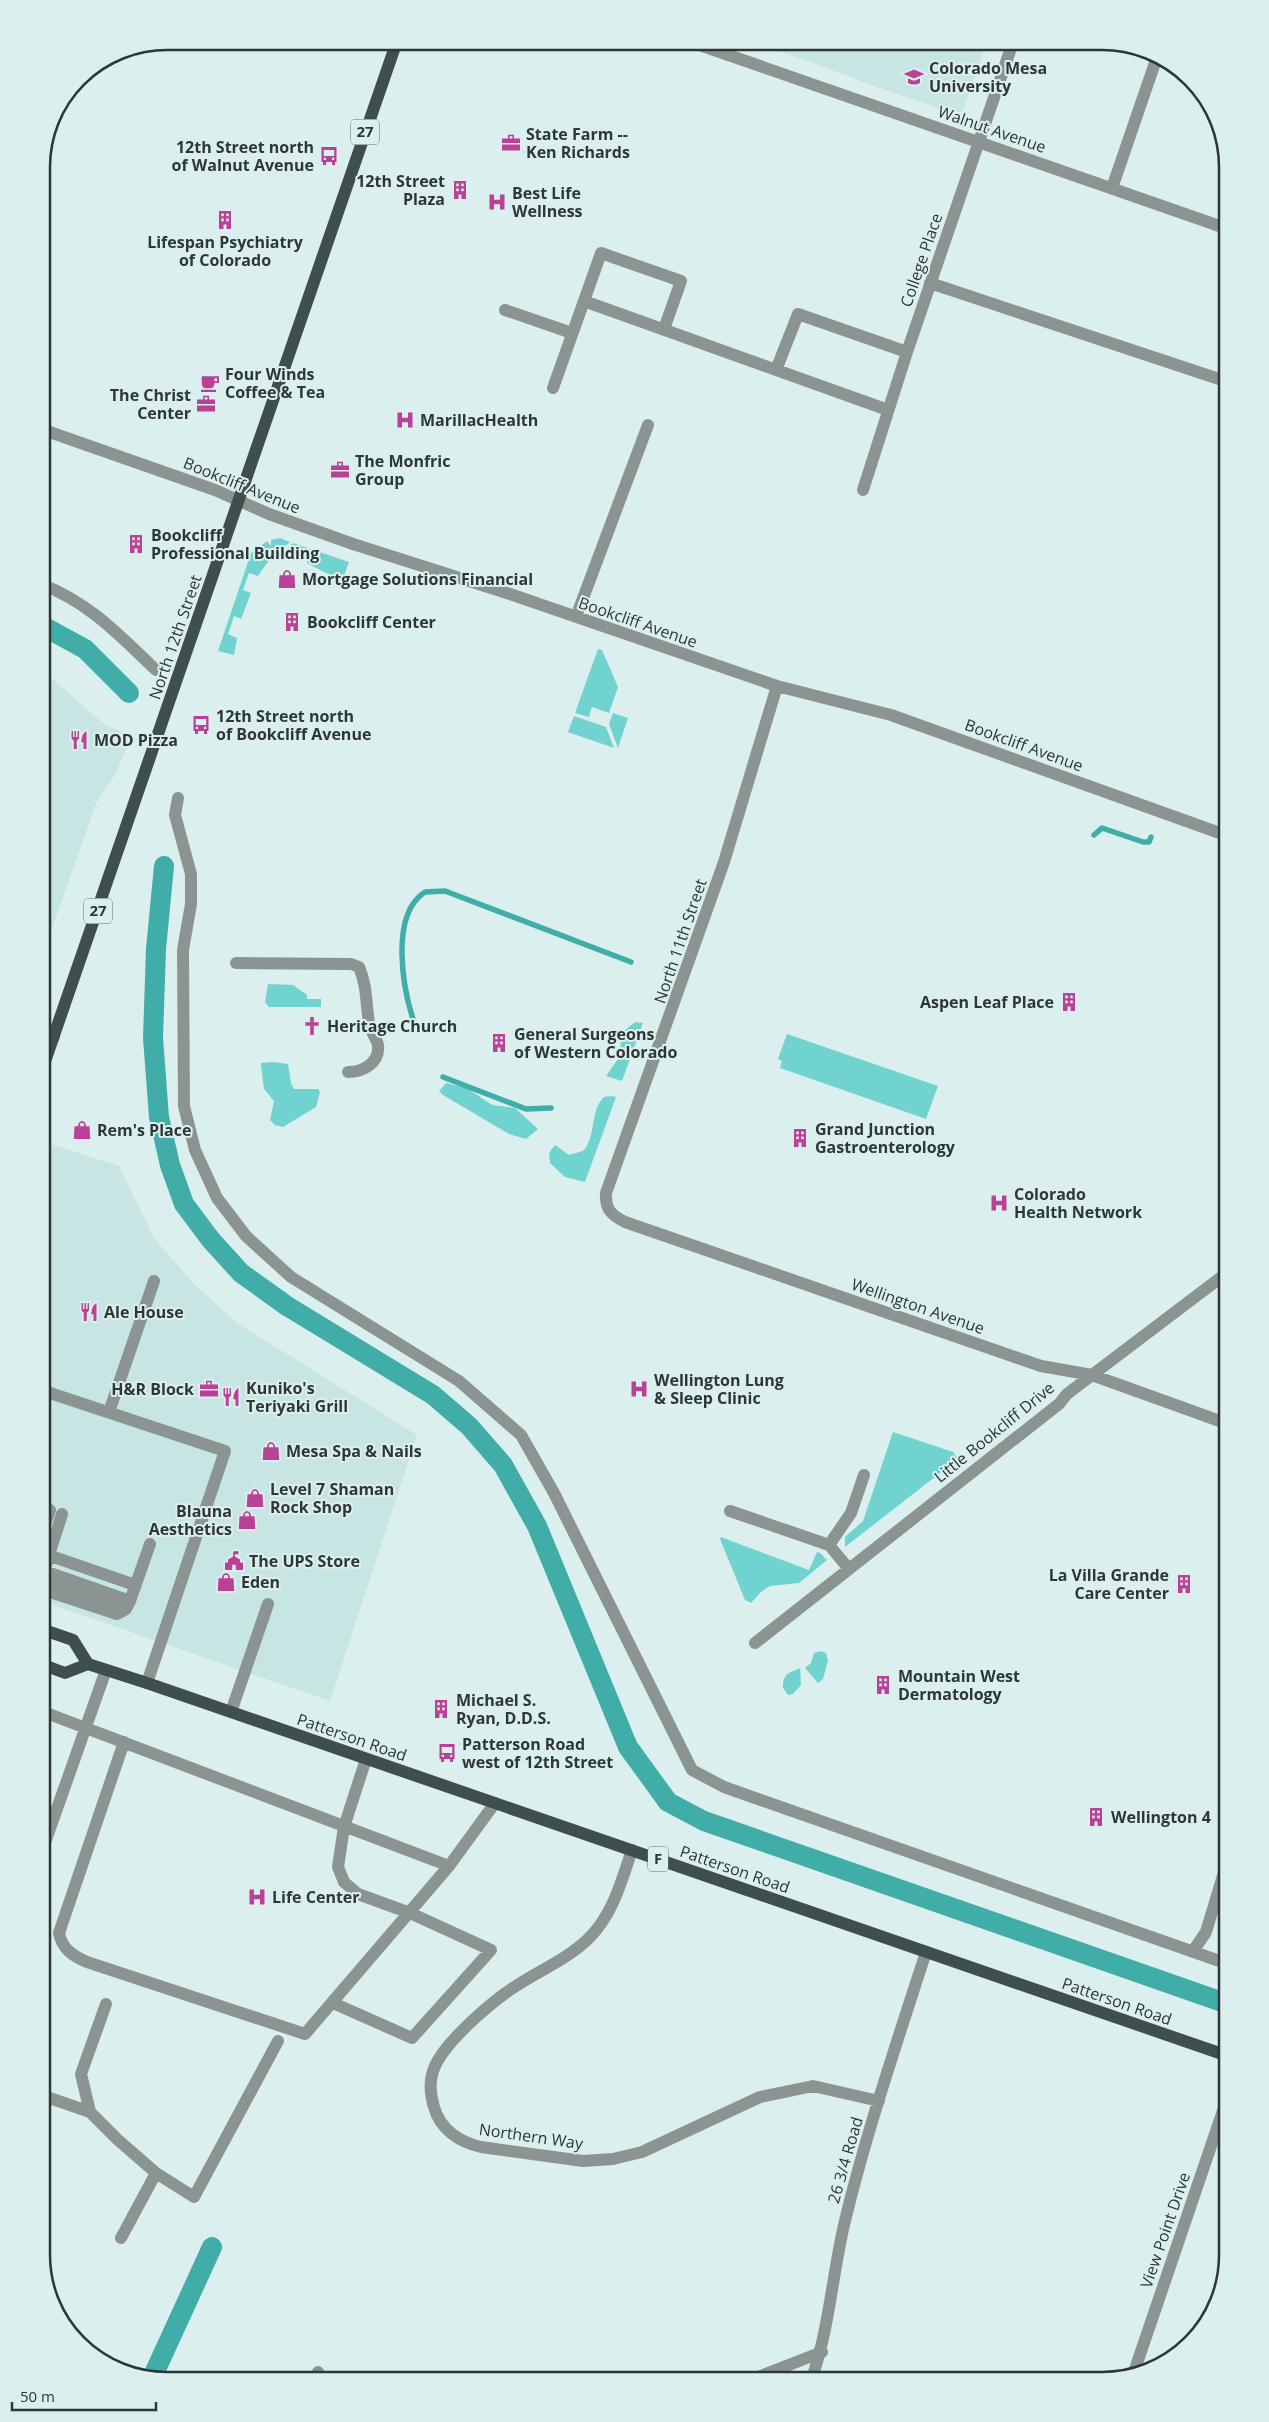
<svg xmlns="http://www.w3.org/2000/svg" width="1269" height="2422" viewBox="0 0 1269 2422" font-family="'Open Sans',sans-serif">
<style>
.built{fill:#c7e5e3}
.green{fill:#71d3cf}
.lines{fill:none;stroke-linecap:round;stroke-linejoin:round}
.stream{stroke:#40ada8;stroke-width:5.5}
.canal{stroke:#40ada8;stroke-width:20}
.minor{stroke:#8c9493;stroke-width:12}
.major{stroke:#404e4d;stroke-width:12}
.labels{text-anchor:middle;stroke-width:4;stroke-linejoin:round;paint-order:stroke}
.shield{fill:#dbefee;stroke:#626e6d;stroke-width:1}
.shield-label{font-size:15px;font-weight:bold;fill:#2e3636}
.poi-label{font-size:16px;font-weight:bold;fill:#2e3636;stroke:#dbefee;text-anchor:start}
.street-label{font-size:16px;fill:#2e3636;stroke:#dbefee}
.rim{fill:none;stroke:#2e3636;stroke-width:2.5}
</style>
<rect width="100%" height="100%" fill="#dbefee"/>
<path class="built" d="M 744,41 L 987,42 L 963,110 L 956,114 L 868,84 L 806,60 Z
M 41,669 L 106,726 L 132,735 L 115,775 L 97,801 L 41,959 Z
M 50,1144 L 119,1166 L 154,1238 L 193,1283 L 237,1323 L 417,1435 L 330,1701 L 41,1601 L 41,1171 Z"/>
<path class="green" d="M 280,538 L 290,542 L 267,563 L 258,576 L 249,573 L 243,590 L 251,593 L 241,619 L 234,616 L 228,634 L 237,638 L 234,655 L 218,651 L 251,553 L 267,541 L 271,546 L 271,540 Z
M 293,543 L 349,562 L 343,579 C 330,575 319,570 307,563 L 308,558 L 297,555 L 295,561 L 281,555 Z
M 598,649 L 602,650 L 618,687 L 609,713 L 592,707 L 589,717 L 575,713 Z
M 613,713 L 628,718 L 618,748 L 609,724 Z
M 574,716 L 606,727 L 614,748 L 568,732 Z
M 268,984 L 293,985 L 307,995 L 307,999 L 321,999 L 321,1007 L 269,1007 L 265,1002 Z
M 635,1022 L 643,1023 L 622,1081 L 606,1076 L 618,1059 L 623,1032 Z
M 787,1034 L 938,1086 L 926,1119 L 780,1068 L 782,1061 L 778,1059 Z
M 274,1062 L 288,1064 L 291,1083 L 294,1089 L 318,1089 L 320,1092 L 316,1107 L 283,1127 L 275,1125 L 270,1120 L 274,1101 L 264,1089 L 261,1066 L 261,1063 Z
M 446,1083 L 467,1088 L 492,1105 L 515,1108 L 538,1129 L 526,1139 L 509,1134 L 443,1095 L 439,1091 Z
M 611,1096 L 616,1097 L 585,1182 L 565,1177 L 550,1163 L 549,1153 L 555,1145 L 569,1155 L 583,1151 C 597,1137 589,1111 604,1097 Z
M 893,1432 L 953,1452 L 958,1459 L 845,1547 L 845,1537 L 863,1521 Z
M 721,1537 L 809,1570 L 817,1552 L 820,1553 L 827,1560 L 799,1583 L 770,1586 L 761,1592 L 751,1603 L 745,1600 L 720,1539 Z
M 821,1651 L 826,1653 L 828,1661 L 823,1679 L 818,1683 L 805,1668 L 811,1663 L 814,1653 Z
M 800,1668 L 801,1685 L 793,1694 L 788,1695 L 783,1688 C 783,1673 789,1673 800,1668 Z"/>
<g class="lines">
<path class="stream" d="M 1094,835 L 1102,828 L 1143,842 L 1149,842 L 1151,837
M 666,970 L 669,971
M 415,1025 C 403,991 389,915 425,892 L 445,891 L 631,962
M 443,1077 L 526,1109 L 551,1108"/>
<path class="canal" d="M 41,625 L 85,649 L 129,693
M 164,866 L 156,949 L 153,1038 L 159,1117 L 170,1165 L 184,1204 L 211,1240 L 241,1273 L 287,1306 L 433,1395 L 469,1426 L 503,1465 L 537,1526 L 628,1747 L 668,1802 L 704,1821 L 1228,2004
M 152,2378 L 212,2247"/>
<path class="minor" d="M 688,41 L 1228,229
M 1112,188 L 1157,57
M 930,283 L 1228,382
M 505,310 L 572,333
M 664,329 L 681,281 L 601,253 L 584,301 L 888,410
M 776,370 L 798,314 L 907,352
M 553,388 L 584,301
M 41,429 L 215,490 L 269,514 L 353,544 L 510,594 L 777,686 L 891,715 L 1228,836
M 863,490 L 907,352 L 1013,42
M 41,584 C 90,603 119,635 156,670
M 576,617 L 648,425
M 777,686 L 724,862 L 606,1193 C 605,1209 611,1215 625,1222 L 1041,1366 L 1092,1375 L 1228,1424
M 178,798 L 175,815 L 191,874 L 191,904 L 183,950 L 184,1106 L 195,1150 L 217,1198 L 246,1236 L 291,1277 L 459,1381 L 521,1435 L 554,1493 L 692,1770 L 724,1787 L 1228,1964
M 236,963 L 351,964 L 359,967 C 367,985 366,1004 369,1023 C 370,1031 376,1037 378,1045 C 380,1063 363,1072 348,1072
M 41,1033 L 54,1037
M 41,1390 L 225,1451 L 147,1683
M 109,1412 L 154,1281
M 730,1511 L 829,1545 L 849,1569
M 62,1514 L 44,1571 L 130,1601
M 41,1536 L 50,1510
M 829,1545 L 851,1513 L 864,1475
M 48,1555 L 135,1585
M 41,1579 L 123,1608
M 41,1589 L 117,1614 L 126,1609 L 130,1601 L 150,1544
M 755,1643 L 1059,1404 L 1067,1394 L 1228,1272
M 41,1711 L 449,1866
M 231,1712 L 268,1604
M 124,1742 L 59,1933 C 62,1949 73,1956 87,1962 L 305,2034 L 449,1866 L 495,1803
M 632,1850 C 621,1882 613,1914 589,1938 C 568,1959 540,1970 516,1986 C 492,2001 446,2041 435,2066 C 429,2079 430,2094 434,2107 C 440,2129 459,2142 481,2147 L 583,2161 L 613,2159 L 642,2152 L 760,2097 L 813,2086 L 879,2101
M 41,1854 L 106,1670
M 1193,1951 L 1206,1932 L 1228,1859
M 333,2003 L 412,2038 L 491,1950 L 410,1913 L 358,1894 L 344,1882 L 338,1867 L 344,1827 L 366,1759
M 106,2004 L 81,2074 L 90,2112 L 117,2139 L 156,2173 L 194,2197 L 278,2041
M 41,2095 L 90,2112
M 121,2238 L 156,2173
M 318,2372 L 323,2381
M 1133,2375 L 1228,2096
M 748,2381 L 822,2352
M 811,2381 C 829,2330 832,2277 844,2225 C 866,2133 897,2042 926,1952"/>
<path class="major" d="M 41,1073 L 397,41
M 41,1629 L 73,1640 L 88,1664
M 41,1664 L 65,1673 L 88,1664 L 147,1683 L 1228,2056"/>
</g>
<defs>
<g id="university-bare" transform="scale(1.5)"><path d="M0-5L7-2L0 1L-7-2ZM-4 1L0 2.5L4 1V4Q0 6-4 4Z" fill="#ba4296" stroke="#dbefee" stroke-width="2.5" paint-order="stroke"/></g>
<g id="office-bare" transform="scale(1.5)"><path d="M-6-3h4V-5.5h4V-3h4V5H-6ZM-1-4.5V-3h2v-1.5ZM-6 0V1H6V0Z" fill="#ba4296" stroke="#dbefee" stroke-width="2.5" paint-order="stroke"/></g>
<g id="bus-bare" transform="scale(1.5)"><path d="M-5-6H5V4H4V6H2V4H-2V6H-4V4H-5ZM-3.5-4V0h7V-4ZM-3.5 1.2v1.5H-2V1.2ZM2 1.2v1.5H3.5V1.2Z" fill="#ba4296" stroke="#dbefee" stroke-width="2.5" paint-order="stroke"/></g>
<g id="building-bare" transform="scale(1.5)"><path d="M-4-6H4V6H1V3H-1V6H-4ZM-2.5-4.3h1.7v1.8h-1.7ZM.8-4.3h1.7v1.8H.8ZM-2.5-1h1.7V.8h-1.7ZM.8-1h1.7V.8H.8Z" fill="#ba4296" stroke="#dbefee" stroke-width="2.5" paint-order="stroke"/></g>
<g id="hospital-bare" transform="scale(1.5)"><path d="M-5-5h3v3.5h4V-5h3V5h-3V1.5h-4V5h-3Z" fill="#ba4296" stroke="#dbefee" stroke-width="2.5" paint-order="stroke"/></g>
<g id="cafe-bare" transform="scale(1.5)"><path d="M-5.5-4.5H6V0H3Q3 3.5 0 3.5H-2.5Q-5.5 3.5-5.5 0ZM3-3.2v2h1.7v-2ZM-6 4.5H4V6H-6Z" fill="#ba4296" stroke="#dbefee" stroke-width="2.5" paint-order="stroke"/></g>
<g id="shop-bare" transform="scale(1.5)"><path d="M-5-2.5h2.3a2.7 3.5 0 0 1 5.4 0H5L5.5 6h-11ZM-1.5-2.5h3a1.5 2.3 0 0 0-3 0Z" fill="#ba4296" stroke="#dbefee" stroke-width="2.5" paint-order="stroke"/></g>
<g id="restaurant-bare" transform="scale(1.5)"><path d="M-5-6h1v4h1v-4h1v4h1v-4h1v5L-1.5 .5V6h-2V.5L-5-1ZM5-6V6H3V1.5H1.5Q1.5-4 5-6Z" fill="#ba4296" stroke="#dbefee" stroke-width="2.5" paint-order="stroke"/></g>
<g id="church-bare" transform="scale(1.5)"><path d="M-1.2-6h2.4v3.5h3.3v2.4h-3.3V6h-2.4V-.1h-3.3v-2.4h3.3Z" fill="#ba4296" stroke="#dbefee" stroke-width="2.5" paint-order="stroke"/></g>
<g id="civic-bare" transform="scale(1.5)"><path d="M-.6-6.5H3V-4.5H.6V-3L4-1V1h2V6H-6V1h2V-1L-.6-3ZM-1.2 2.5V6h2.4V2.5Z" fill="#ba4296" stroke="#dbefee" stroke-width="2.5" paint-order="stroke"/></g>
</defs>
<g fill-rule="evenodd">
<use href="#university-bare" x="914" y="77"/>
<use href="#office-bare" x="511" y="143"/>
<use href="#bus-bare" x="329" y="156"/>
<use href="#building-bare" x="460" y="190"/>
<use href="#hospital-bare" x="497" y="202"/>
<use href="#building-bare" x="225" y="220"/>
<use href="#cafe-bare" x="210" y="383"/>
<use href="#office-bare" x="206" y="404"/>
<use href="#hospital-bare" x="405" y="420"/>
<use href="#office-bare" x="340" y="470"/>
<use href="#building-bare" x="136" y="544"/>
<use href="#shop-bare" x="287" y="579"/>
<use href="#building-bare" x="292" y="622"/>
<use href="#bus-bare" x="201" y="725"/>
<use href="#restaurant-bare" x="79" y="740"/>
<use href="#building-bare" x="1069" y="1002"/>
<use href="#church-bare" x="312" y="1026"/>
<use href="#building-bare" x="499" y="1043"/>
<use href="#shop-bare" x="82" y="1130"/>
<use href="#building-bare" x="800" y="1138"/>
<use href="#hospital-bare" x="999" y="1203"/>
<use href="#restaurant-bare" x="89" y="1312"/>
<use href="#office-bare" x="209" y="1389"/>
<use href="#hospital-bare" x="639" y="1389"/>
<use href="#restaurant-bare" x="231" y="1397"/>
<use href="#shop-bare" x="271" y="1451"/>
<use href="#shop-bare" x="255" y="1498"/>
<use href="#shop-bare" x="247" y="1520"/>
<use href="#civic-bare" x="234" y="1561"/>
<use href="#shop-bare" x="226" y="1582"/>
<use href="#building-bare" x="1184" y="1584"/>
<use href="#building-bare" x="883" y="1685"/>
<use href="#building-bare" x="441" y="1709"/>
<use href="#bus-bare" x="447" y="1753"/>
<use href="#building-bare" x="1096" y="1817"/>
<use href="#hospital-bare" x="257" y="1897"/>
</g>
<g class="labels">
<g class="shield">
<rect x="351" y="119.5" width="28" height="25" rx="4"/>
<rect x="84" y="898.5" width="28" height="25" rx="4"/>
<rect x="648" y="1846.5" width="20" height="25" rx="4"/>
</g>
<g class="shield-label">
<text x="365" y="137">27</text>
<text x="98" y="916">27</text>
<text x="658" y="1864">F</text>
</g>
<g class="poi-label">
<text x="929" y="74">Colorado Mesa<tspan x="929" dy="18">University</tspan></text>
<text x="526" y="140">State Farm --<tspan x="526" dy="18">Ken Richards</tspan></text>
<text x="314" y="153" text-anchor="end">12th Street north<tspan x="314" dy="18">of Walnut Avenue</tspan></text>
<text x="445" y="187" text-anchor="end">12th Street<tspan x="445" dy="18">Plaza</tspan></text>
<text x="512" y="199">Best Life<tspan x="512" dy="18">Wellness</tspan></text>
<text x="225" y="248" text-anchor="middle">Lifespan Psychiatry<tspan x="225" dy="18">of Colorado</tspan></text>
<text x="225" y="380">Four Winds<tspan x="225" dy="18">Coffee &amp; Tea</tspan></text>
<text x="191" y="401" text-anchor="end">The Christ<tspan x="191" dy="18">Center</tspan></text>
<text x="420" y="426">MarillacHealth</text>
<text x="355" y="467">The Monfric<tspan x="355" dy="18">Group</tspan></text>
<text x="151" y="541">Bookcliff<tspan x="151" dy="18">Professional Building</tspan></text>
<text x="302" y="585">Mortgage Solutions Financial</text>
<text x="307" y="628">Bookcliff Center</text>
<text x="216" y="722">12th Street north<tspan x="216" dy="18">of Bookcliff Avenue</tspan></text>
<text x="94" y="746">MOD Pizza</text>
<text x="1054" y="1008" text-anchor="end">Aspen Leaf Place</text>
<text x="327" y="1032">Heritage Church</text>
<text x="514" y="1040">General Surgeons<tspan x="514" dy="18">of Western Colorado</tspan></text>
<text x="815" y="1135">Grand Junction<tspan x="815" dy="18">Gastroenterology</tspan></text>
<text x="97" y="1136">Rem's Place</text>
<text x="1014" y="1200">Colorado<tspan x="1014" dy="18">Health Network</tspan></text>
<text x="104" y="1318">Ale House</text>
<text x="654" y="1386">Wellington Lung<tspan x="654" dy="18">&amp; Sleep Clinic</tspan></text>
<text x="246" y="1394">Kuniko's<tspan x="246" dy="18">Teriyaki Grill</tspan></text>
<text x="194" y="1395" text-anchor="end">H&amp;R Block</text>
<text x="286" y="1457">Mesa Spa &amp; Nails</text>
<text x="270" y="1495">Level 7 Shaman<tspan x="270" dy="18">Rock Shop</tspan></text>
<text x="232" y="1517" text-anchor="end">Blauna<tspan x="232" dy="18">Aesthetics</tspan></text>
<text x="249" y="1567">The UPS Store</text>
<text x="1169" y="1581" text-anchor="end">La Villa Grande<tspan x="1169" dy="18">Care Center</tspan></text>
<text x="241" y="1588">Eden</text>
<text x="898" y="1682">Mountain West<tspan x="898" dy="18">Dermatology</tspan></text>
<text x="456" y="1706">Michael S.<tspan x="456" dy="18">Ryan, D.D.S.</tspan></text>
<text x="462" y="1750">Patterson Road<tspan x="462" dy="18">west of 12th Street</tspan></text>
<text x="1111" y="1823">Wellington 4</text>
<text x="272" y="1903">Life Center</text>
</g>
<g class="street-label">
<text transform="translate(992 129) rotate(19)" y="6">Walnut Avenue</text>
<text transform="translate(921 260) rotate(-71)" y="6">College Place</text>
<text transform="translate(242 485) rotate(22)" y="6">Bookcliff Avenue</text>
<text transform="translate(638 622) rotate(19)" y="6">Bookcliff Avenue</text>
<text transform="translate(175 637) rotate(-71)" y="6">North 12th Street</text>
<text transform="translate(1024 745) rotate(20)" y="6">Bookcliff Avenue</text>
<text transform="translate(680 941) rotate(-71)" y="6">North 11th Street</text>
<text transform="translate(918 1306) rotate(19)" y="6">Wellington Avenue</text>
<text transform="translate(994 1432) rotate(-39)" y="6">Little Bookcliff Drive</text>
<text transform="translate(352 1737) rotate(19)" y="6">Patterson Road</text>
<text transform="translate(735 1869) rotate(19)" y="6">Patterson Road</text>
<text transform="translate(1117 2001) rotate(19)" y="6">Patterson Road</text>
<text transform="translate(531 2136) rotate(8)" y="6">Northern Way</text>
<text transform="translate(845 2160) rotate(-74)" y="6">26 3/4 Road</text>
<text transform="translate(1165 2230) rotate(-71)" y="6">View Point Drive</text>
</g>
</g>
<path d="M0 0H1269V2422H0ZM167 50H1102A117 117 0 0 1 1219 167V2255A117 117 0 0 1 1102 2372H167A117 117 0 0 1 50 2255V167A117 117 0 0 1 167 50Z" fill="#dbefee" fill-rule="evenodd"/>
<path class="rim" d="M167 50H1102A117 117 0 0 1 1219 167V2255A117 117 0 0 1 1102 2372H167A117 117 0 0 1 50 2255V167A117 117 0 0 1 167 50Z"/>
<path d="M12 2402v8h144v-8" fill="none" stroke="#2e3636" stroke-width="2.5"/>
<text x="20" y="2402" font-size="15" fill="#2e3636" stroke="#dbefee" stroke-width="4" paint-order="stroke">50 m</text>
</svg>
